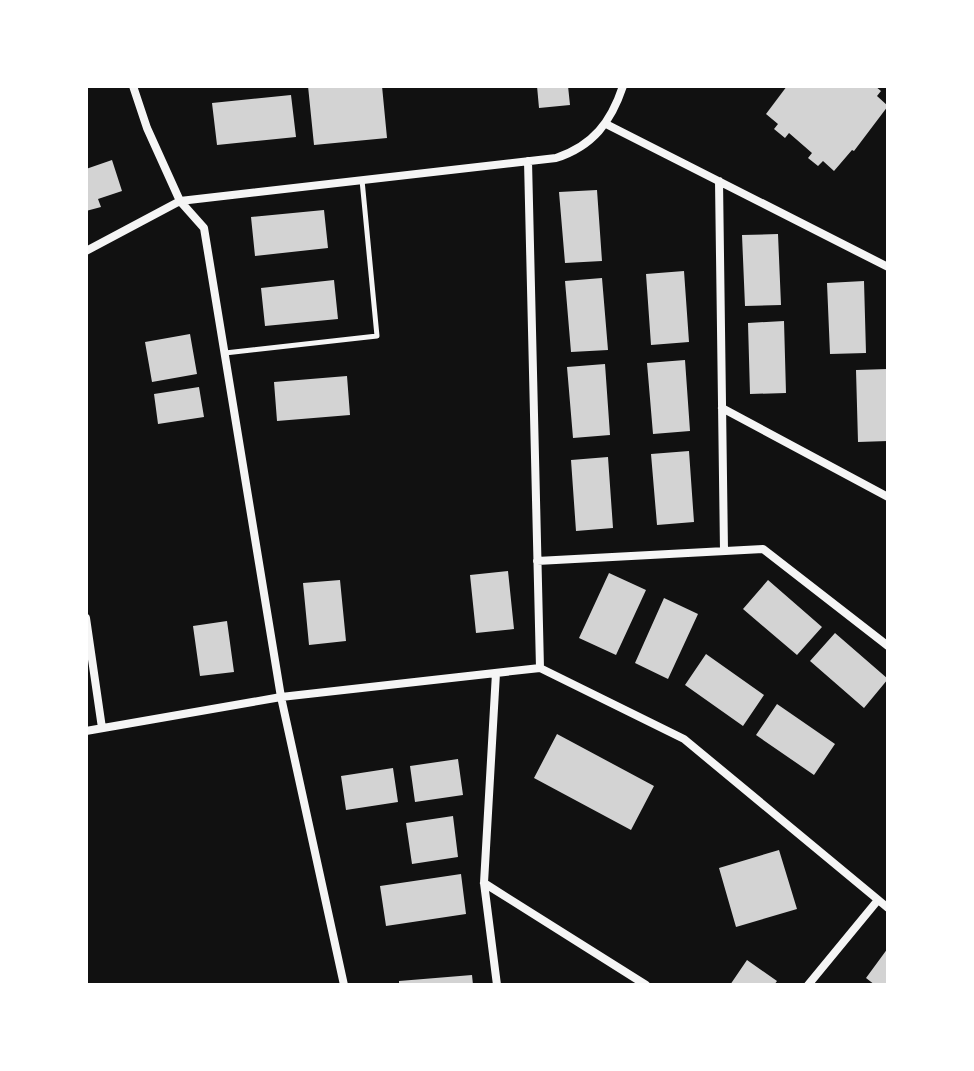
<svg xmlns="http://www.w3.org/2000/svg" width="974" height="1071" viewBox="0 0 974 1071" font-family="'Varela Round',sans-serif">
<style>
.building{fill:#d3d3d3}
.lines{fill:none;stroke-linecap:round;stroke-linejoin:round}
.service{stroke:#f5f5f5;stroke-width:5}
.minor{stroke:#f5f5f5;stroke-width:8}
</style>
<rect width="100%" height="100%" fill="#111"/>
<path class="building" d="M 308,86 L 382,86 L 387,138 L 314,145 Z
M 537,86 L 568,86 L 570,105 L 539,108 Z
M 787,86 L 875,86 L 881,91 L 877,96 L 888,106 L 854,151 L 852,150 L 834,171 L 823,161 L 818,166 L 808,158 L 812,153 L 789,133 L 785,138 L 774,129 L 778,124 L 766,114 Z
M 291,95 L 296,137 L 217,145 L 212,103 Z
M 112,160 L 122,191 L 98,199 L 101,207 L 86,211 L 86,169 Z
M 597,190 L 602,261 L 565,263 L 559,192 Z
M 324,210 L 328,248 L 255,256 L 251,217 Z
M 778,234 L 781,305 L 745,306 L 742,235 Z
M 684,271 L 689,342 L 651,345 L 646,274 Z
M 602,278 L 608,350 L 571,352 L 565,281 Z
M 334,280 L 338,319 L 265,326 L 261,288 Z
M 864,281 L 866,353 L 830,354 L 827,283 Z
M 784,321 L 786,393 L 750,394 L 748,323 Z
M 190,334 L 197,374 L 152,382 L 145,342 Z
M 685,360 L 690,431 L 653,434 L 647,363 Z
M 605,364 L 610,435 L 573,438 L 567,367 Z
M 888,369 L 888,441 L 858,442 L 856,370 Z
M 347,376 L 350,415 L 277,421 L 274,382 Z
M 199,387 L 204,417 L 158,424 L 154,394 Z
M 689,451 L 694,522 L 657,525 L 651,454 Z
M 608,457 L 613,528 L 576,531 L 571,460 Z
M 508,571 L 514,629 L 476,633 L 470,575 Z
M 609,573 L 646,590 L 616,655 L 579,638 Z
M 340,580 L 346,641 L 309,645 L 303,583 Z
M 768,580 L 822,627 L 797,655 L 743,609 Z
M 664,598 L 698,614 L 668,679 L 635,663 Z
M 227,621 L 234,672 L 200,676 L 193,626 Z
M 835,633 L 888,679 L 864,708 L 810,661 Z
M 706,654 L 764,695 L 743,726 L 685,685 Z
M 777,704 L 835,744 L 814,775 L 756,735 Z
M 557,734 L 654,786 L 631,830 L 534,778 Z
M 458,759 L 463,795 L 415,802 L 410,766 Z
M 393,768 L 398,802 L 346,810 L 341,776 Z
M 453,816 L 458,857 L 412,864 L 406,823 Z
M 779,850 L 797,909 L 736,927 L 719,868 Z
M 461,874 L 466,914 L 386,926 L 380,886 Z
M 888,948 L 888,985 L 875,985 L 866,978 Z
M 747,960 L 777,981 L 774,985 L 730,985 Z
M 472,975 L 473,985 L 399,985 L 399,981 Z"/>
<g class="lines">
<path class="service" d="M 225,353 L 377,336 L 362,180"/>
<path class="minor" d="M 133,86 L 147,128 L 180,201 L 204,228 L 281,697 L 344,985
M 606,124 L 888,267
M 528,161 L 540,668
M 719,181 L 724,551
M 86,251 L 180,201 L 556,158 C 593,146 611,122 623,86
M 722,408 L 888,497
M 537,561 L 763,549 L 888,646
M 86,618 L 102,728
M 496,673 L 484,883 L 497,985
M 86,731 L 281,697 L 540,668 L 684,739 L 888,908
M 484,883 L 646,985
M 808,985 L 878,900"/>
</g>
<rect width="974" height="1071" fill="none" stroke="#ffffff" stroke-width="176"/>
</svg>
